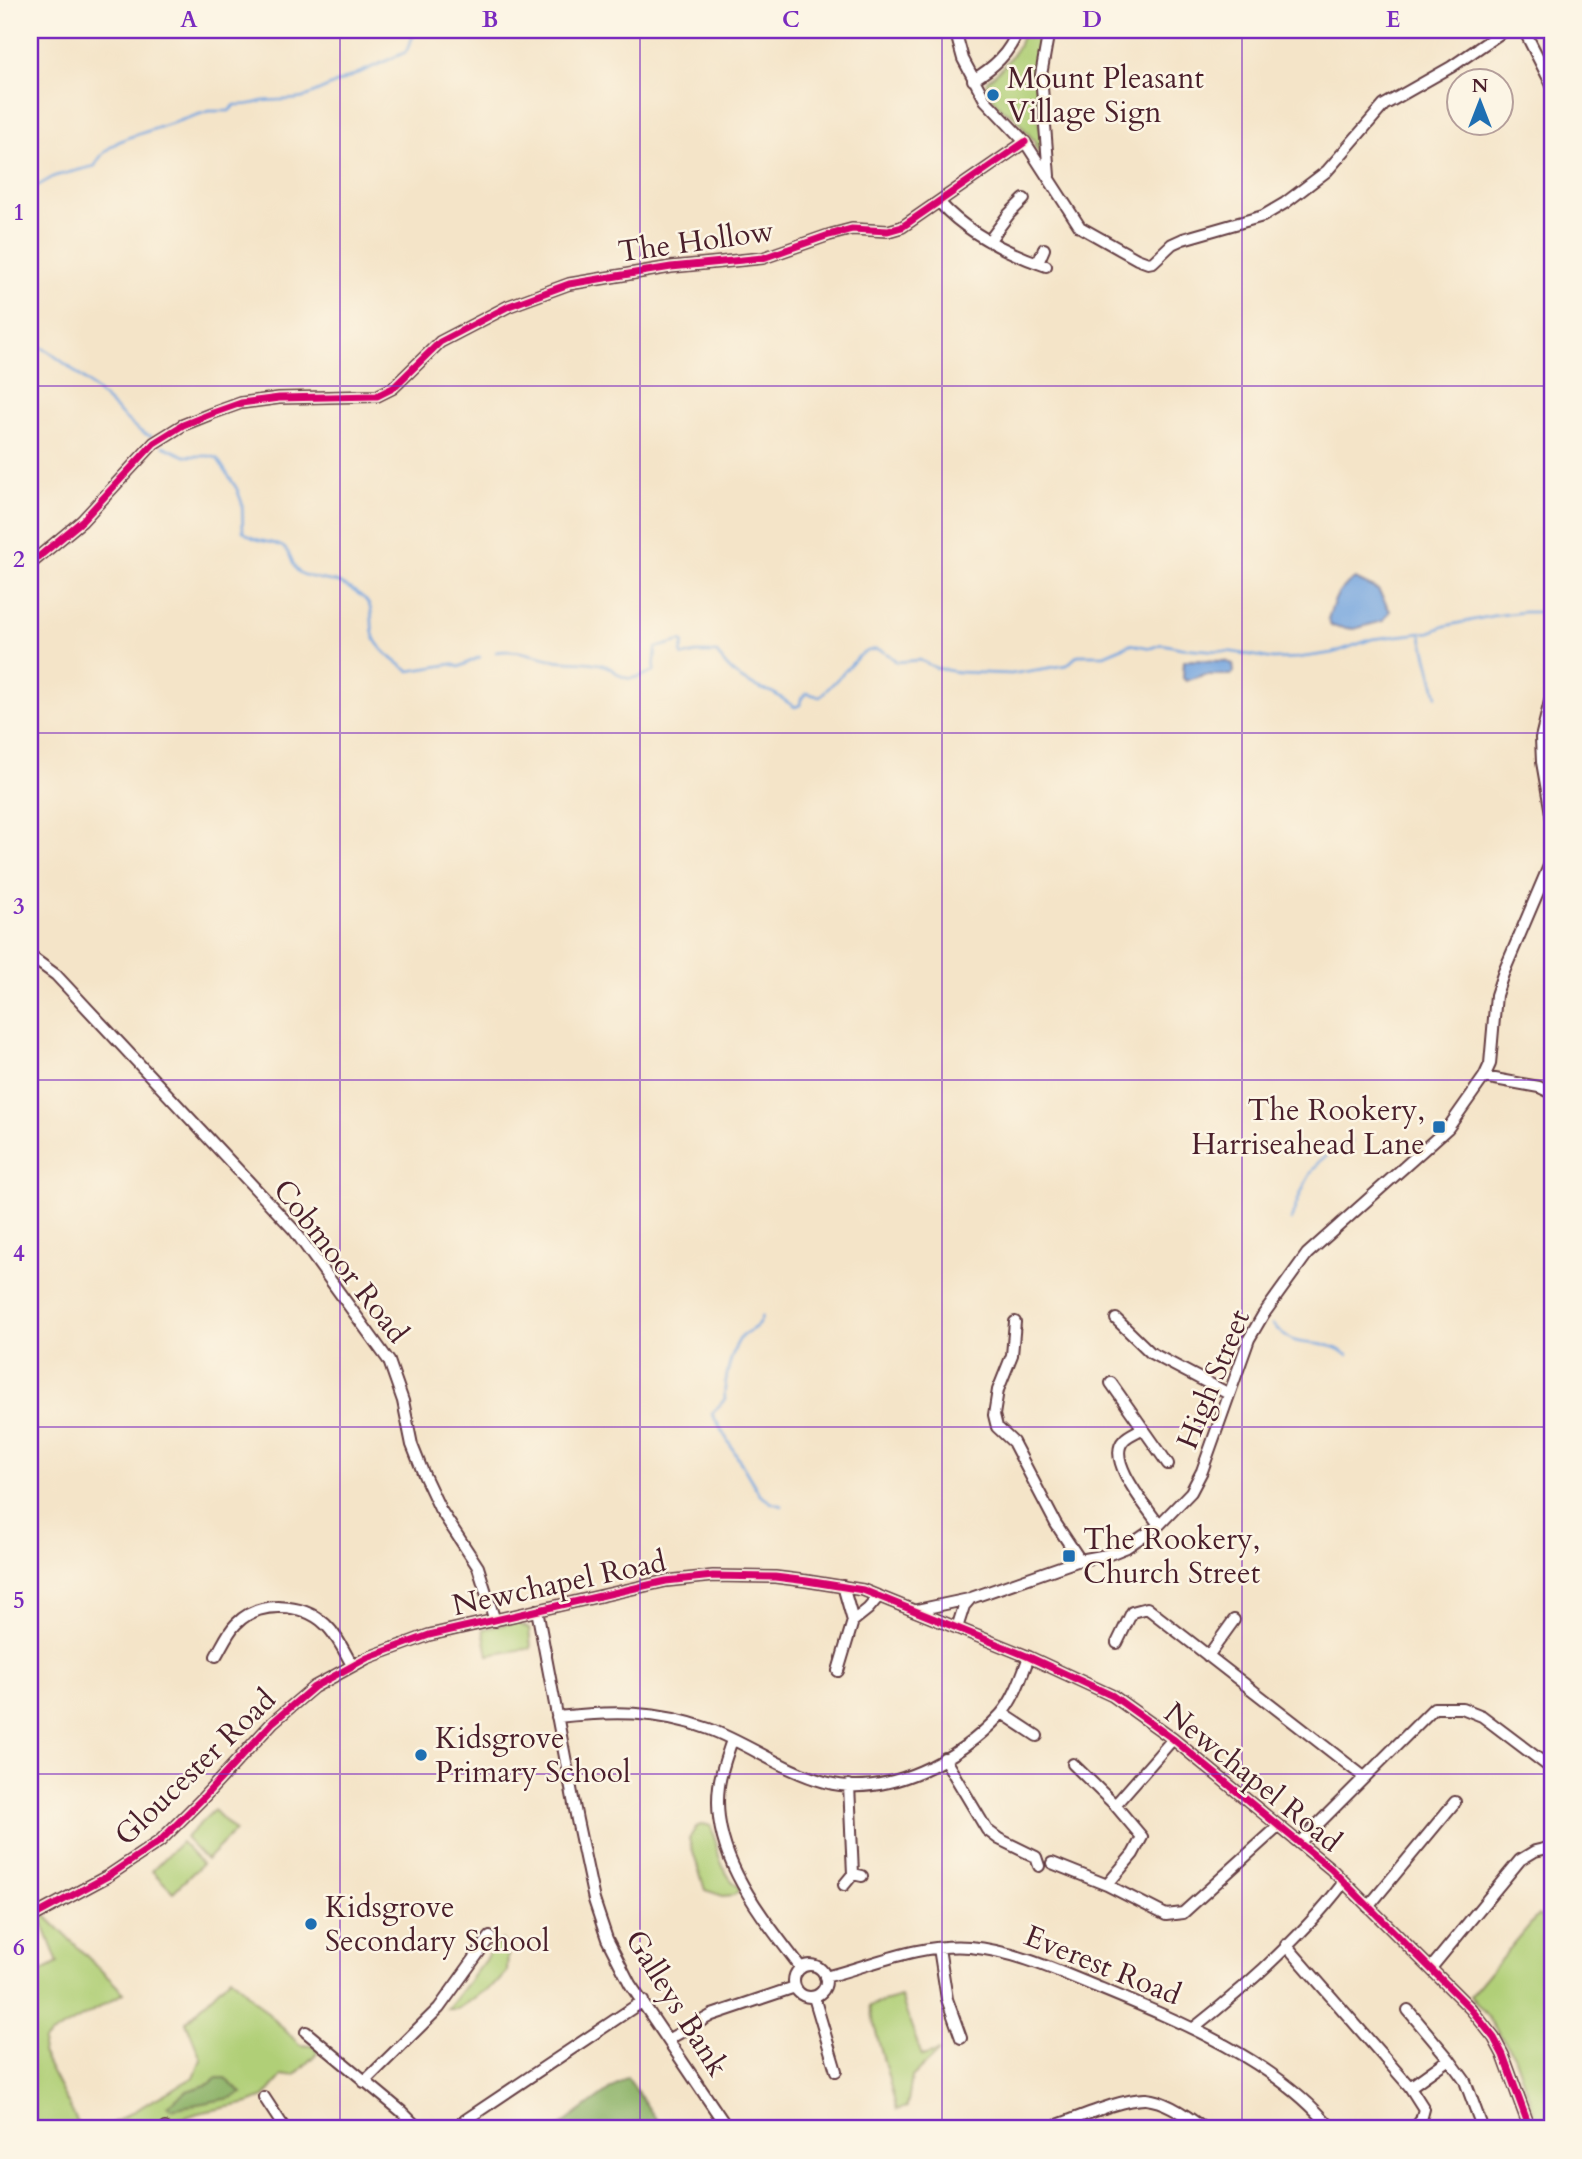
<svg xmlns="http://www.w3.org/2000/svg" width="1582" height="2159" viewBox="0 0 1582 2159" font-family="Cardo,serif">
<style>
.green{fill:#b0cf77;stroke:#7d7751;stroke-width:2}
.forest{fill:#8cb268;stroke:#6b684a;stroke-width:2}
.water{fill:#74a5df;stroke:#5f6285;stroke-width:2}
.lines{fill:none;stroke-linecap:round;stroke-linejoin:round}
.stream{stroke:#74a5df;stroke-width:2.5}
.minor-casing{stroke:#643d43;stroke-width:14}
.minor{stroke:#fff;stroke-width:10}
.cycleway-casing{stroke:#fcf5e5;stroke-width:11}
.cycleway{stroke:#d6006c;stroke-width:7}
.grid{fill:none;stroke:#7b2cbf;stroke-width:2;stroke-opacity:0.55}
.poi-dot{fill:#1f6fb2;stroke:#fcf5e5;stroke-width:2.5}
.labels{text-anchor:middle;stroke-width:5;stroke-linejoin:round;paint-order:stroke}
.poi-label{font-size:30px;fill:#4a1f2b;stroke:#fcf5e5;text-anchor:start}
.street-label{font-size:30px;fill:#4a1f2b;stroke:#fcf5e5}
.neatline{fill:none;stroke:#7b2cbf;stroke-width:2.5}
.grid-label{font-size:23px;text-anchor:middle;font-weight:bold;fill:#7b2cbf}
</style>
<rect width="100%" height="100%" fill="#fcf5e5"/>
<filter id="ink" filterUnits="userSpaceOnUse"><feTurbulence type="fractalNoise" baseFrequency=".0143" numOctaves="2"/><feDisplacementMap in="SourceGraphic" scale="14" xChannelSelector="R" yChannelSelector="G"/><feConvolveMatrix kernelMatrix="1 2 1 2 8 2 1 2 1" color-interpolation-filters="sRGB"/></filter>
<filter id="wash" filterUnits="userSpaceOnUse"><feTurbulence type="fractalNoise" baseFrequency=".00686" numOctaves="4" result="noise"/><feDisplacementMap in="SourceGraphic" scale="28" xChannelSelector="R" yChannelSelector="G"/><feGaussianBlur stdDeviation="1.57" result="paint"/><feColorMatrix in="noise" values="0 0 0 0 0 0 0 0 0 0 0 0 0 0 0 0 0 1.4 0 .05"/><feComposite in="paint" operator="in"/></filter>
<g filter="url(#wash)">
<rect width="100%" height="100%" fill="#f4e4c8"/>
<path class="green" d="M 1024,30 L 1047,30 C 1039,62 1037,92 1039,125 L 1042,127 L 1045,164 L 1034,145 L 1036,143 L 1012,114 L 1002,110 L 986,89 L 987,81 L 1002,68 L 1018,47 Z
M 516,1622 L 529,1629 L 531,1648 L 488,1655 L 483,1629 Z
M 214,1810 L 235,1831 L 206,1860 L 185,1838 Z
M 703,1824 L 711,1826 C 717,1846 720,1874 739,1887 L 739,1891 L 734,1895 L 723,1896 L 705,1890 L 689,1839 L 696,1827 Z
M 181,1842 L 202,1864 L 173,1892 L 152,1871 Z
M 42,1912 L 124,1993 L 49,2036 L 44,2041 L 42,2053 L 81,2129 L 36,2129 L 30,2117 L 30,1978 L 58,1963 L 39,1914 Z
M 1538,1915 L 1552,1924 L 1552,2129 L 1540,2129 L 1514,2055 L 1484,2012 L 1470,1996 Z
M 502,1940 L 508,1953 L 507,1972 L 498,1982 L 457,2009 L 447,2009 L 485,1960 L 492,1947 L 496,1946 Z
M 231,1977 L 300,2045 L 313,2046 L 318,2052 L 295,2075 L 282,2076 L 264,2097 L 249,2103 L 198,2113 L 151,2129 L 102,2129 L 194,2077 L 201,2059 L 186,2022 Z
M 901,1997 L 922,2056 L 939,2051 L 912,2077 L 907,2107 L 897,2110 L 869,2006 Z"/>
<path class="forest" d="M 627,2077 L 663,2129 L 556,2129 Z
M 217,2078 L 224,2078 L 242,2093 L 230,2098 L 171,2109 L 167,2106 L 187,2091 L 209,2084 Z"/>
<path class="water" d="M 1355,579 L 1378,590 L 1390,611 L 1383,621 L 1354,629 L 1331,626 L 1328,619 C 1335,598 1336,591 1355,579 Z
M 1188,660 L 1224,661 L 1233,664 L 1234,672 L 1231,675 L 1203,675 L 1186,681 L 1183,678 L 1184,661 Z"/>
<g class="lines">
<path class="stream" d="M 30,190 L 55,176 L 95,166 C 101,152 115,142 130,137 L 209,111 L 229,111 L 235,105 C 248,105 252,104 263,101 C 276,99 290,101 303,98 L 406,52 L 414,34 L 418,30
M 30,340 C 56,355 83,377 104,398 C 114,407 139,435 151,436
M 163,446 L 185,456 L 209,456 L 217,458 L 237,489 L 242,503 L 243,531 C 254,543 270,540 283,547 C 293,553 291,568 300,573 C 311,579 324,579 336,582 C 343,584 354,591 360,595 C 380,609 366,627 377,643 C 385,655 398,663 409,671 L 452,664 L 459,667 L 480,657
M 1421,633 L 1437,696
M 496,652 C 516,648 535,656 555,660 C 568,662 581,661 594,663 C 624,666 613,690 654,671 L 656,648 L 681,641 L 684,643 L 681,653 L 683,656 L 696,653 L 717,653 C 730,675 748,685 771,692 C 779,695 787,703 795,707 L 800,705 L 801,699 L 807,693 L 820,697 L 859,656 C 876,644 884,650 897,662 L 920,660 L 936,668 L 957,672 L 1011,674 L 1067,665 L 1078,655 L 1104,655 L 1130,644 L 1151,648 L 1162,644 L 1181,648 L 1233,652 L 1273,659 L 1297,658 L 1333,653 L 1372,639 L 1430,632 L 1445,626 L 1492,616 L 1524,612 L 1552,612
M 1546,1056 L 1552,1054
M 1291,1220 C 1297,1201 1306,1178 1318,1163 C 1327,1153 1341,1147 1352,1141
M 762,1316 C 759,1329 752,1328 743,1335 C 732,1346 723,1385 725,1399 L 712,1414 L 760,1495 L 772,1503 L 782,1506
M 1272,1324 C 1295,1350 1305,1339 1333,1347 C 1338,1348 1343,1353 1348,1355"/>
</g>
</g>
<g filter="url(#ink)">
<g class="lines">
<g class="minor-casing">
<path id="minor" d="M 955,30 L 963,59 L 985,100 L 1025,142 L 1080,227 L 1137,259 L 1148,263 L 1153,262 L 1172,244 L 1183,239 L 1263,216 L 1285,203 L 1327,171 L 1384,105 L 1451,67 L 1505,30
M 1524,30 L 1552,85
M 973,80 C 994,67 1009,54 1018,30
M 1049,176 L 1041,75 L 1049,30
M 940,203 C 967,233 1008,253 1046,266
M 989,241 L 1009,214 L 1024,199
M 1038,263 L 1044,249
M 30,564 L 82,521 L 154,443 L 183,425 L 213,413 L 241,403 L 279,398 L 377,396 L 393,388 L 440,342 L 509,306 L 569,284 L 671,267 L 763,258 L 829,235 L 852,229 L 888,231 L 902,227 L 1025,142
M 1552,693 L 1541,738 L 1542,762 L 1552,819
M 30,956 L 56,975 L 294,1230 L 389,1361 L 403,1401 L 412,1445 L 424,1475 L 440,1509 L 478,1567 L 495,1621
M 1484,1077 L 1539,1087 L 1552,1093
M 1116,1319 L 1151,1353 L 1229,1394
M 1015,1322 L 1012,1355 L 998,1390 L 994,1415 L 997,1427 L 1013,1442 L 1056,1524 L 1080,1560
M 1111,1383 L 1168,1464
M 1143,1428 C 1137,1432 1128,1435 1124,1440 C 1105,1459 1147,1507 1159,1525
M 843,1586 L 853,1621
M 537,1610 L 577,1820 L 594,1900 L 607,1939 L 630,1984 L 728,2129
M 917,1610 L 969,1599
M 957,1628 L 964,1606 L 971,1598 L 1080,1560 L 1107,1555 L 1127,1547 L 1159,1525 L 1191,1492 L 1202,1471 L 1249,1339 L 1263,1315 L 1307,1254 L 1448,1128 L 1484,1077 L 1490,1064 L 1496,995 L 1503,974 L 1552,859
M 1117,1643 L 1132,1612 L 1147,1608 L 1364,1777
M 216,1656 C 222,1646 228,1632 236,1624 C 259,1600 302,1603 325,1624 C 337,1635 344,1651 352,1665
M 1208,1656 L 1234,1620
M 838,1671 L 853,1621 L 868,1609 L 879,1596
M 1002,1713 L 1037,1736
M 557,1717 C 611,1711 657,1710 709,1729 C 749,1744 784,1771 825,1782 C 887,1799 960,1759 1001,1714 C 1014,1700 1022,1675 1029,1657
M 732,1740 C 727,1755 721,1770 719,1786 C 710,1856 762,1916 801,1968
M 944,1758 L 987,1830 L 999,1839 L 1036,1857 L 1039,1866
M 1073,1764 L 1115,1805
M 849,1785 L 853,1874
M 1300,1842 L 1434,1708 L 1462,1708 L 1482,1716 L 1552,1769
M 1052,1863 L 1107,1885 L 1166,1915 L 1183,1913 L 1279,1826
M 844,1885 L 853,1874 L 862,1876
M 1107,1885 L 1133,1854 L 1142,1837 L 1115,1805 L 1173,1739
M 1368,1907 L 1455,1802
M 30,1918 L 108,1876 L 160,1841 L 202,1799 L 273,1722 L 314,1687 L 367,1658 L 429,1635 L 666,1581 L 713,1576 L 775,1577 L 807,1581 L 863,1590 L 1029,1657 L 1113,1696 L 1173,1739 L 1331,1869 L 1471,2009 L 1494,2038 L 1503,2055 L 1530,2129
M 1286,1945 L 1410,2087 L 1424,2109 L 1421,2120 L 1414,2129
M 939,1948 L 947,1999 L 961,2038
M794 1981a16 16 0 1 1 32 0a16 16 0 1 1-32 0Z
M 1431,1968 L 1520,1860 L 1535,1851 L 1552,1847
M 825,1977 C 873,1965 919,1943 970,1947 C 1014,1951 1056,1970 1097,1987 C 1177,2020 1276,2060 1332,2129
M 814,1997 L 836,2071
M 1408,2010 L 1449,2059
M 1194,2028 C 1247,1986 1303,1936 1344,1882
M 306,2032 L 401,2111 L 419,2129
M 669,2039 L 712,2015 L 795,1987
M 364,2082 L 439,2008 L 490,1937
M 1410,2087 L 1449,2059 L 1465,2081 L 1481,2124
M 264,2097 L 285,2129
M 165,2128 L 165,2129
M 452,2129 L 643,2001
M 1046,2129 C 1071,2121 1121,2098 1146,2099 C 1167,2101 1189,2117 1204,2129"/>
</g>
<use href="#minor" class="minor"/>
<g class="cycleway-casing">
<path id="cycleway" d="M 30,564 L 82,521 L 154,443 L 183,425 L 213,413 L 241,403 L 279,398 L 377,396 L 393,388 L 440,342 L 509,306 L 569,284 L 671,267 L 763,258 L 829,235 L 852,229 L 888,231 L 902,227 L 1025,142
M 30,1918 L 108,1876 L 160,1841 L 202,1799 L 273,1722 L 314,1687 L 367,1658 L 429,1635 L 666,1581 L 713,1576 L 775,1577 L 807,1581 L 863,1590 L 1029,1657 L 1113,1696 L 1173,1739 L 1331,1869 L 1471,2009 L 1494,2038 L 1503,2055 L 1530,2129"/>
</g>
<use href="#cycleway" class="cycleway"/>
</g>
</g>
<path class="grid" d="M 340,30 L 340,2129M 640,30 L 640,2129M 942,30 L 942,2129M 1242,30 L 1242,2129M 30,386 L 1552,386M 30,733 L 1552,733M 30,1080 L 1552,1080M 30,1427 L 1552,1427M 30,1774 L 1552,1774"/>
<g class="poi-dot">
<circle cx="993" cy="95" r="7"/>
<rect x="1432" y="1120" width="14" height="14" rx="3.5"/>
<rect x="1062" y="1549" width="14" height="14" rx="3.5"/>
<circle cx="421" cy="1755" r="7"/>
<circle cx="311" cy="1924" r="7"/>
</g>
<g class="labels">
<g class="poi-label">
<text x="1007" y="88">Mount Pleasant<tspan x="1007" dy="34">Village Sign</tspan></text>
<text x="1425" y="1120" text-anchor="end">The Rookery,<tspan x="1425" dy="34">Harriseahead Lane</tspan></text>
<text x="1083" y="1549">The Rookery,<tspan x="1083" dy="34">Church Street</tspan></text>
<text x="435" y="1748">Kidsgrove<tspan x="435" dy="34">Primary School</tspan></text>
<text x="325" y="1917">Kidsgrove<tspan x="325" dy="34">Secondary School</tspan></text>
</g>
<g class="street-label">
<text transform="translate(696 241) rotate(-8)" y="10">The Hollow</text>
<text transform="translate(341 1261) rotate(52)" y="10">Cobmoor Road</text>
<text transform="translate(1213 1379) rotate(-68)" y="10">High Street</text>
<text transform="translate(559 1583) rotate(-12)" y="10">Newchapel Road</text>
<text transform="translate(195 1767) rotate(-44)" y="10">Gloucester Road</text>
<text transform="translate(1253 1777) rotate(39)" y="10">Newchapel Road</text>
<text transform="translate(1103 1965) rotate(22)" y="10">Everest Road</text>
<text transform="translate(677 2003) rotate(58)" y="10">Galleys Bank</text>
</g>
</g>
<rect width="1582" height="2159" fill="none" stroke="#fcf5e5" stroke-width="77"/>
<g transform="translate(1480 102)"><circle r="33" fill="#fcf5e5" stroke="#b59f9b" stroke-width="2"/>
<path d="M0-5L12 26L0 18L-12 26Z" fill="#1f6fb2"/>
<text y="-10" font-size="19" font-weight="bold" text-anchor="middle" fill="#4a1f2b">N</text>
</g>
<rect x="38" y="38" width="1506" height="2082" class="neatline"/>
<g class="grid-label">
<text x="189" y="27">A</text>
<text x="490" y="27">B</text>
<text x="791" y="27">C</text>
<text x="1092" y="27">D</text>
<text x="1393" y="27">E</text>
<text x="19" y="220">1</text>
<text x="19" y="567">2</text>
<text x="19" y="914">3</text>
<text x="19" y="1261">4</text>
<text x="19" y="1608">5</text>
<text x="19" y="1955">6</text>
</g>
</svg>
